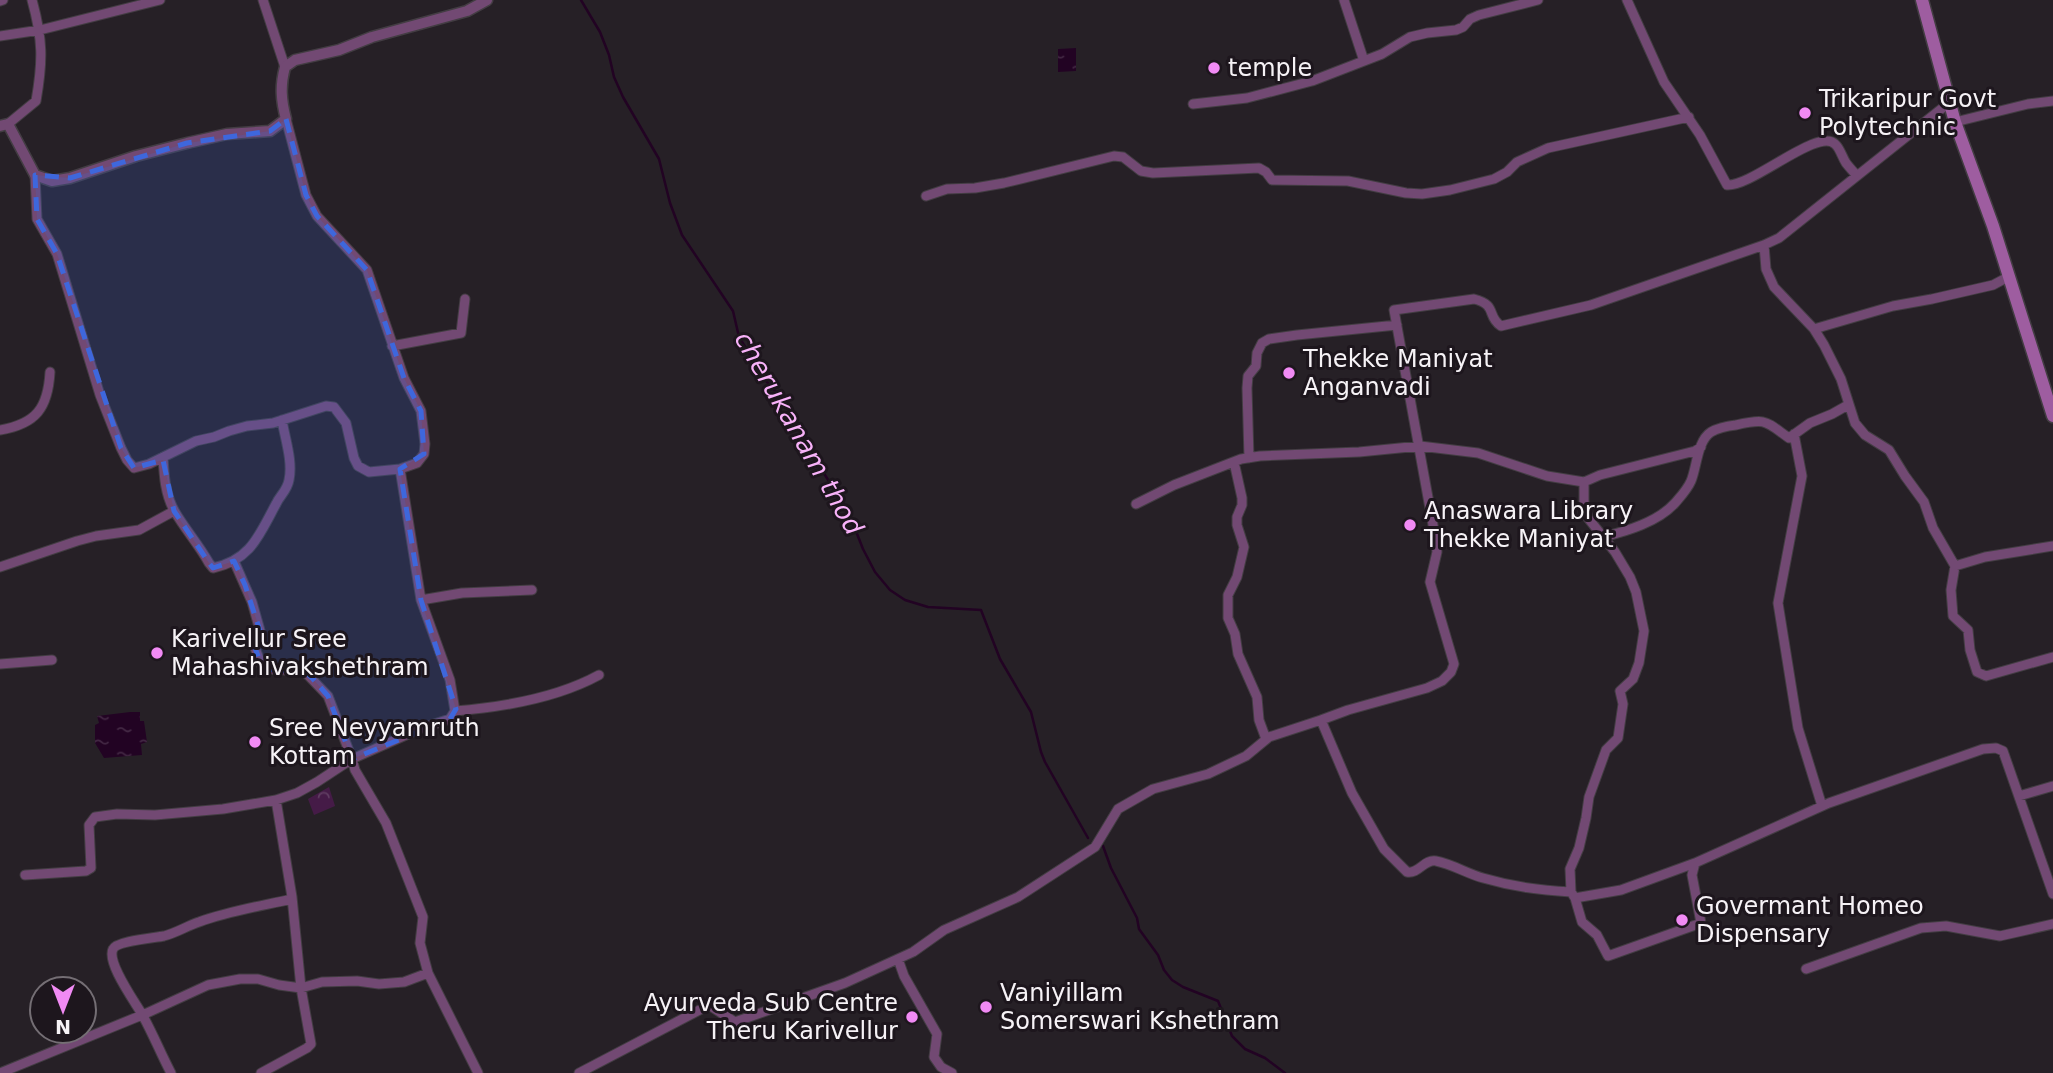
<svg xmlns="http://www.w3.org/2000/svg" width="2053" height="1073" viewBox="0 0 2053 1073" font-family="'DejaVu Sans',sans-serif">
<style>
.park{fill:url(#park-crowns)}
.water{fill:url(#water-ripples)}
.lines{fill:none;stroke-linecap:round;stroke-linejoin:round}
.stream{stroke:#220323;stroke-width:2.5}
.minor-casing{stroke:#433d43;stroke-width:11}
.tertiary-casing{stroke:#433d43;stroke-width:13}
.secondary-casing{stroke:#433d43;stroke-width:15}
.minor{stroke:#724973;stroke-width:9}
.tertiary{stroke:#724973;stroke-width:10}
.secondary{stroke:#9e5da0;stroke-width:12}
.marked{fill:#3e67dc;fill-opacity:0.2;stroke:#3e67dc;stroke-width:5;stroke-dasharray:14 9;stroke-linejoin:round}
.poi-dot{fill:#f18af4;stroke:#1d161d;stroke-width:2.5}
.labels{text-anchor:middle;stroke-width:6;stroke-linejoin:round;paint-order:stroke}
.poi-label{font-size:24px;fill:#f6f2f6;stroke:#1d161d;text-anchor:start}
.water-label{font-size:26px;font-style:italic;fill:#f8b2f9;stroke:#1d161d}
</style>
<defs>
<pattern id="park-crowns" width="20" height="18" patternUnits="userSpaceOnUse" patternTransform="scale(1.75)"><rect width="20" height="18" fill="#451b47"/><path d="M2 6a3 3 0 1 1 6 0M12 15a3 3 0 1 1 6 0" fill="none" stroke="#603d62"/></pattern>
<pattern id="water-ripples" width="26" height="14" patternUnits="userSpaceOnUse" patternTransform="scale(1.75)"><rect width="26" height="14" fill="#220323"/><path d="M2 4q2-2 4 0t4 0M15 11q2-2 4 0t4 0" fill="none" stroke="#432844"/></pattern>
</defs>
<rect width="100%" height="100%" fill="#262026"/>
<path class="park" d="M 329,787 L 335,806 L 314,815 L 308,799 Z"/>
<path class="water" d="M 1076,48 L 1076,71 L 1058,72 L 1058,49 Z
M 130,712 L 140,712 L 140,721 L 144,721 L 147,742 L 141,744 L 142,755 L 104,758 L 95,743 L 95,725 L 99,723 L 97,716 Z"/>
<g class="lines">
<path class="stream" d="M 581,0 L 600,32 L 609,55 L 614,77 L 623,97 L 659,159 L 670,203 L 682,235 L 733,311 L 739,337 L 767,382 L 787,404 L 796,420 L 804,434 L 809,450 L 848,511 L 863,549 L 875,572 L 890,590 L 905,600 L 928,607 L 981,610 L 1000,659 L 1031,712 L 1041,752 L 1045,762 L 1088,838
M 1103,846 L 1111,868 L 1137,918 L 1139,929 L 1158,955 L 1164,970 L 1172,980 L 1183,987 L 1218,1001 L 1232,1036 L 1245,1049 L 1265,1058 L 1285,1073"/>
<g class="minor-casing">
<path id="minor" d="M 263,0 L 285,67
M 1344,0 L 1364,61
M 1627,0 L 1664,82 L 1700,135 L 1727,185 C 1752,187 1818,127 1835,144 C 1840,148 1842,157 1846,163 C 1849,167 1853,171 1857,176
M 0,1 L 3,0
M 0,36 L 40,30 L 160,0
M 1193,104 L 1247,98 L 1312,81 L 1382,54 L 1410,37 L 1427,33 L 1456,30 L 1463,27 L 1470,19 L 1479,15 L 1538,0
M 286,119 L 306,195 L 317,216 L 367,270 L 404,378 L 421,411 L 425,444 L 424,454 L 417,463 L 400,469 L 421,600 L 450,680 L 455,711 L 450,719 L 422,728 L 352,759 L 355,770 L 386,823 L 423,917 L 420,943 L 428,973 L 478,1073
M 1955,122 L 2028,104 L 2053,101
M 8,124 L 36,101 C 43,61 43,40 32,0
M 35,175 L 37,219 L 57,254 L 100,395 L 121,448 L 127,460 L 134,468 L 149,464 L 196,441 L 214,437 L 229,431 L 247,426 L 273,423 L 326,406 L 334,407 L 346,423 L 354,458 L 358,466 L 369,472 L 400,469
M 926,196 L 947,189 L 975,188 L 1004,183 L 1114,156 L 1123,157 L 1141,171 L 1153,173 L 1259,168 L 1266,172 L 1272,180 L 1348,181 L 1406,193 L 1422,194 L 1450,190 L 1494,179 L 1507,172 L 1517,162 L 1548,148 L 1689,117
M 1764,245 L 1766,269 L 1774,287 L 1814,329 L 1824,345 L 1841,379 L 1855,423 L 1865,435 L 1889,450 L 1905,476 L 1924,502 L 1933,528 L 1955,566 L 1985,557 L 2053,546
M 1814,329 L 1893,306 L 1932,299 L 1993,285 L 2008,277
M 392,346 L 461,333 L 465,299
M 0,430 C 36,424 48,408 50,372
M 1794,434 L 1802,476 L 1778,603 L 1798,728 L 1822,806
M 163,457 C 164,475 165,495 175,512 C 185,529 199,545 209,563 L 213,568 C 251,560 259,535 276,504 C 280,495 287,491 289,480 C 293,461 285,439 282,420
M 1249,458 L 1247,388 L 1248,376 L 1256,366 L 1257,353 L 1262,343 L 1269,339 L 1297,335 L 1397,325
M 1234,462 L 1242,498 L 1242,505 L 1237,517 L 1237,525 L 1244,547 L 1237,577 L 1228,595 L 1228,618 L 1235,634 L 1238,654 L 1257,697 L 1259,720 L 1266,739
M 1136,504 L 1174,485 L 1241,459 L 1260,456 L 1359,452 L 1420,446 L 1478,453 L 1547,476 L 1584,482
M 1603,537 C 1627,531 1658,522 1675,503 C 1681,496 1687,490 1691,481 C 1697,467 1697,441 1711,432 C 1718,428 1728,426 1736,425 C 1767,418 1765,421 1789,438 L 1810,423 L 1832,414 L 1848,405
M 1955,566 L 1951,590 L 1953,616 L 1968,630 L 1970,650 L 1977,672 L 1986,676 L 2053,657
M 0,567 L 77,541 L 96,536 L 139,530 L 174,511
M 421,600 L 462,593 L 532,590
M 0,664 L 52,660
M 455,711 C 504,707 557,698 599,675
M 1321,720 L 1348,710 L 1427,688 L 1442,681 L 1451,672 L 1454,664 L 1430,582 L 1437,552 L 1435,536 L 1394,310 L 1474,299 C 1498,305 1486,316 1501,326 L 1591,305 L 1764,245 L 1779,238 L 1950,102
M 2019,796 L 2053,786
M 25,875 L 86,871 L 91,868 L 89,825 L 95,817 L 117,814 L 155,815 L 223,809 L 276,800 L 297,793 L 317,782 L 352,759 L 328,696 L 304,671 L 263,669 L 255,648 L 261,634 L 252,602 L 234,561
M 1571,892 L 1570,869 L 1579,848 L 1586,818 L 1589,797 L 1606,750 L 1618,738 L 1623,704 L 1620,691 L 1633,679 L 1639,663 L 1644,631 L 1636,592 L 1630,577 L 1615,552 L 1588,518 L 1584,502 L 1584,482 L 1600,475 L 1695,451 L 1701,447
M 1575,898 L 1621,890 L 1695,863
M 898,959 L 904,976 L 937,1034 L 934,1057 L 941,1067 L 952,1073
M 1806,969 L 1921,928 L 1946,926 L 2000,936 L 2053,924
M 0,1073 L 147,1013 L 208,985 L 240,979 L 258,979 L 279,985 L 301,988 L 322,982 L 357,981 L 379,984 L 404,982 L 428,973
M 171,1073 C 161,1054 153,1034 143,1016 C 136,1003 106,963 113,949 C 117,941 154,938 164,936 C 176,933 187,926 199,922 C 229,911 261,906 292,899
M 261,1073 L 307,1048 L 311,1044 L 301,988 L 292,897 L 276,800
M 579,1073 L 709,1005 L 735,1022 L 845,983 L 913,952 L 944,930 L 1018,897 L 1095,847 L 1118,809 L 1153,789 L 1208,774 L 1246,756 L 1269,737 L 1321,720 L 1352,793 L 1384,849 L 1407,872 C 1419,874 1424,859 1436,861 C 1452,864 1468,874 1483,878 C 1514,887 1539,890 1571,892 L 1575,898 L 1582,922 L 1597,935 L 1608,956 L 1701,923 L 1692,875 L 1695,863 L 1829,803 L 1983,749 L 1996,748 L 2003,751 L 2053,894"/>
</g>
<g class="tertiary-casing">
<path id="tertiary" d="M 0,126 L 8,124 L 35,175 L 52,181 L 70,178 L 136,156 L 187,143 L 227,134 L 270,131 L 286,119 C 281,100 280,86 285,67 L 295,60 L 339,50 L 372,37 L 467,11 L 487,0"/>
</g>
<g class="secondary-casing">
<path id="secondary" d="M 1922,0 L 1955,122 L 1993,226 L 2053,416"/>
</g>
<use href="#minor" class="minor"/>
<use href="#tertiary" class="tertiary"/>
<use href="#secondary" class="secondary"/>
</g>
<path class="marked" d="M 286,119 L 306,195 L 317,216 L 367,270 L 404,378 L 421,411 L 424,454 L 400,469 L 421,600 L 456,709 L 450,719 L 352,759 L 328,696 L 313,679 L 304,671 L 263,669 L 255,648 L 261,634 L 245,585 L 234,561 L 213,568 L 209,563 L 174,511 L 163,460 L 134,468 L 121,448 L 57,254 L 37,219 L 35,175 L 70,178 L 187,143 L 270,131 Z"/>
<g class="poi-dot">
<circle cx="1214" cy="68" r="7"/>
<circle cx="1805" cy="113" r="7"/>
<circle cx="1289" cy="373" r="7"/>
<circle cx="1410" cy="525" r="7"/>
<circle cx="157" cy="653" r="7"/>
<circle cx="255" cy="742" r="7"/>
<circle cx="1682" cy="920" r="7"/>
<circle cx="986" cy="1007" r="7"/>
<circle cx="912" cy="1017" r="7"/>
</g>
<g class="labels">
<g class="poi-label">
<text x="1228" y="76">temple</text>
<text x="1819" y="107">Trikaripur Govt<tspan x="1819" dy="28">Polytechnic</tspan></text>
<text x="1303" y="367">Thekke Maniyat<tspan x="1303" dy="28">Anganvadi</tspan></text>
<text x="1424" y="519">Anaswara Library<tspan x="1424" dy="28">Thekke Maniyat</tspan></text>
<text x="171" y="647">Karivellur Sree<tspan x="171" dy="28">Mahashivakshethram</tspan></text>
<text x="269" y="736">Sree Neyyamruth<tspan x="269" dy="28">Kottam</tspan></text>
<text x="1696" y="914">Govermant Homeo<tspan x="1696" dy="28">Dispensary</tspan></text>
<text x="1000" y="1001">Vaniyillam<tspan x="1000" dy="28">Somerswari Kshethram</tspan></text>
<text x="898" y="1011" text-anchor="end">Ayurveda Sub Centre<tspan x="898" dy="28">Theru Karivellur</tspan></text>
</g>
<g class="water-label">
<text transform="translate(799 433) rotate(60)" y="9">cherukanam thod</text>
</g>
</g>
<g transform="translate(63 1010) rotate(180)"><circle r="33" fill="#1d161d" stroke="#746e74" stroke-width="2"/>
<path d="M0-5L12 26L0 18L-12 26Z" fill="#f18af4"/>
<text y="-10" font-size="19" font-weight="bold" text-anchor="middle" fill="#f6f2f6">N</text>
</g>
</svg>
